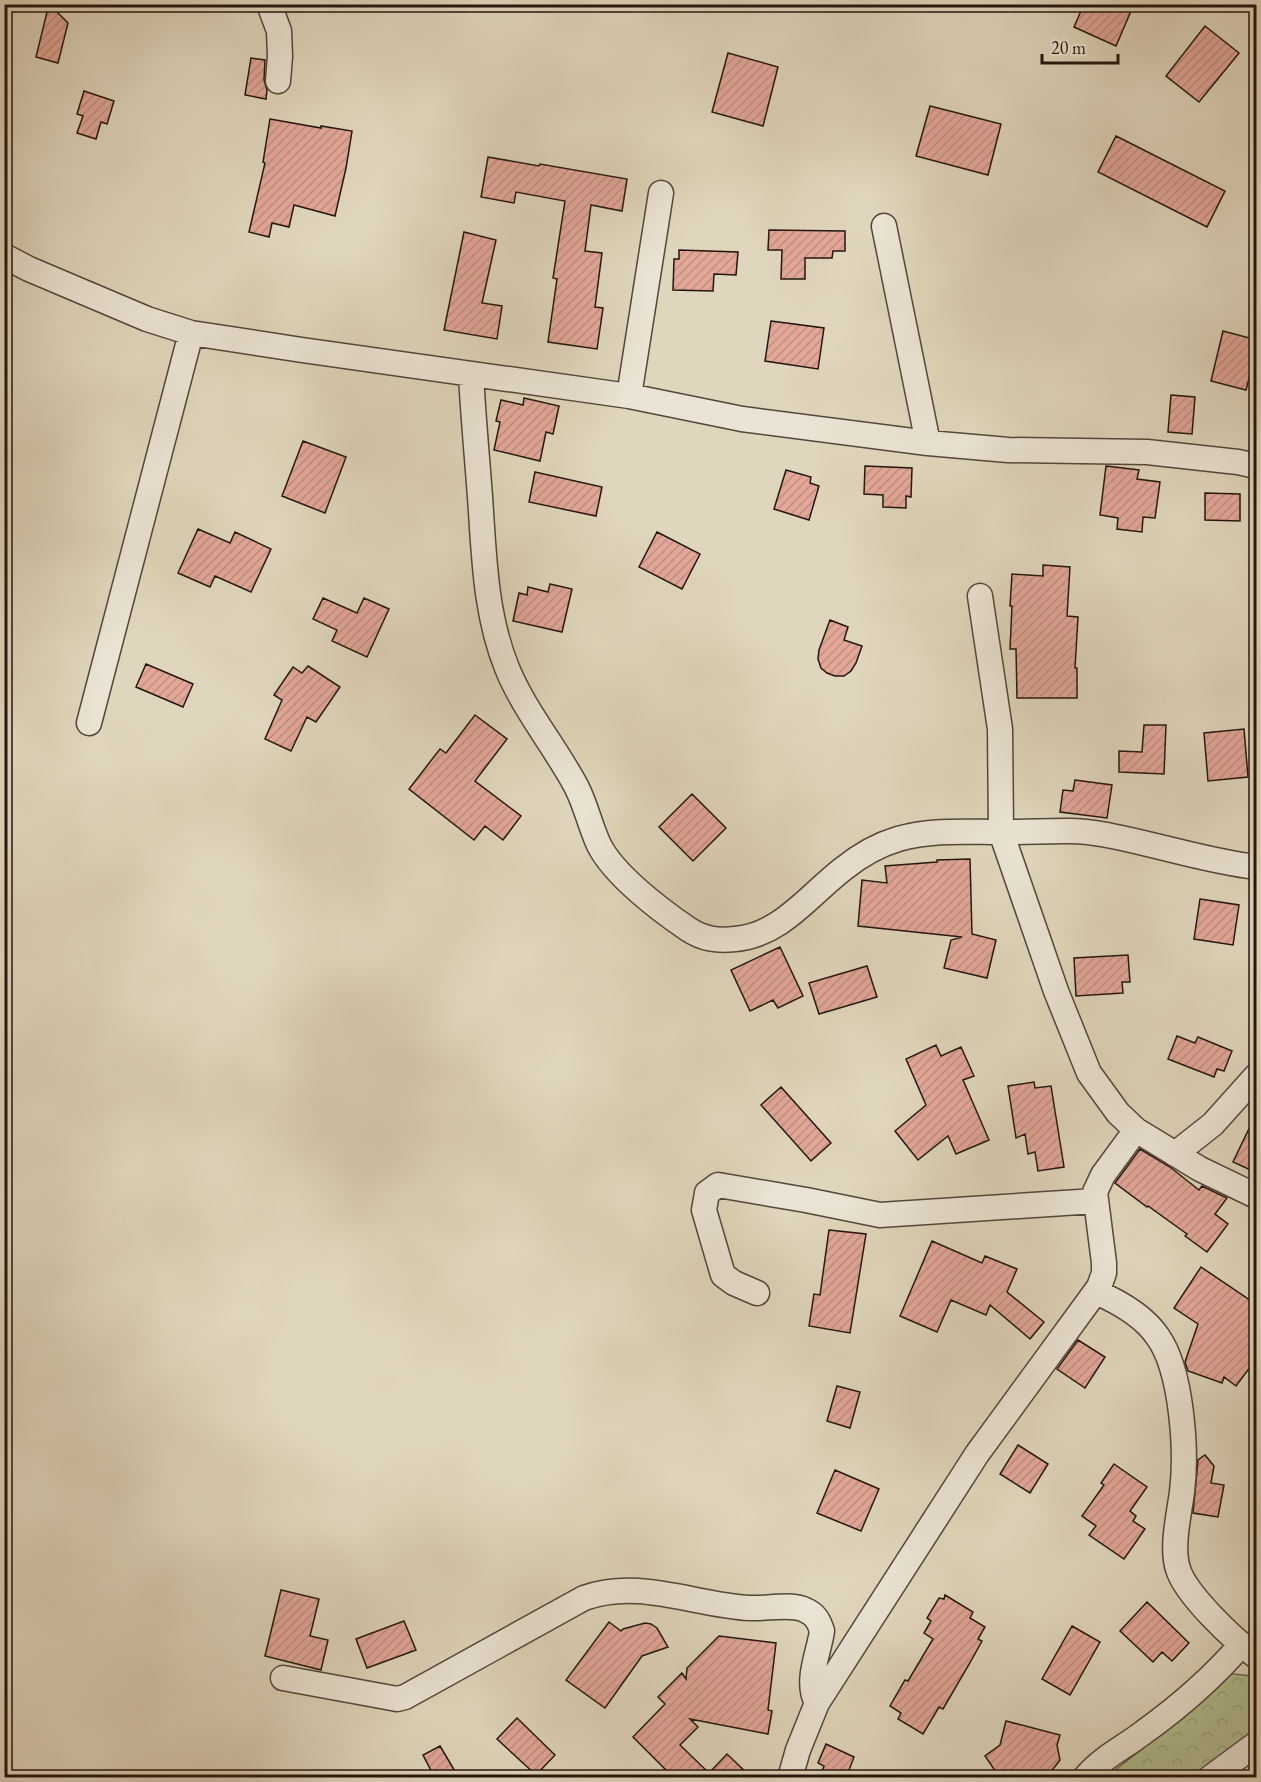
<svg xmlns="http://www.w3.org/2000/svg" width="1261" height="1782" viewBox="0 0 1261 1782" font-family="'EB Garamond',serif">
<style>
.forest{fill:url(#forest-crowns);stroke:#6b6a50;stroke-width:1.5}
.building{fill:url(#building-hatch);stroke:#24160f;stroke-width:1.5}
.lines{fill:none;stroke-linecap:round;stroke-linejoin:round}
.minor-casing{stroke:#53463a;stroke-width:27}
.minor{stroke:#ebe4d4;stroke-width:24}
</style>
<defs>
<pattern id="forest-crowns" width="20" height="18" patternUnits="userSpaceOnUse" patternTransform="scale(1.5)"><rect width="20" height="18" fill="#b2be91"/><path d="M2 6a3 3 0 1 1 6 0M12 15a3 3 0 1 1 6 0" fill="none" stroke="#99a37c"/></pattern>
<pattern id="building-hatch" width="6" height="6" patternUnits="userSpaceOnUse" patternTransform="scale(1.5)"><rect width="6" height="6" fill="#e2a799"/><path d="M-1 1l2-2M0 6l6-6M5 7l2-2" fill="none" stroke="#c28f83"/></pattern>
</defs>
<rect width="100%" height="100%" fill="#e0d6bd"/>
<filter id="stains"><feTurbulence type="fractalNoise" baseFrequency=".00333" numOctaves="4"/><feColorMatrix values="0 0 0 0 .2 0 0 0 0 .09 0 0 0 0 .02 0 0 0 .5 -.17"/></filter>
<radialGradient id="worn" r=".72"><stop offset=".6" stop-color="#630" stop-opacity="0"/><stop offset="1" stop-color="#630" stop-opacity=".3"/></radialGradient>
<path class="forest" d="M 1222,1673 L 1253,1676 L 1256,1679 L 1256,1734 L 1197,1777 L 1105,1778 L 1155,1739 Z"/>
<path class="building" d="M 49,4 L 68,23 L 58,63 L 36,57 Z
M 1084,4 L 1134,4 L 1116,46 L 1074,27 Z
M 1205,26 L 1239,53 L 1199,102 L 1166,76 Z
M 728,53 L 778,67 L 763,126 L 712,112 Z
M 251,58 L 265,60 L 264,80 L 267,90 L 266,99 L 245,95 Z
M 84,91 L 114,101 L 107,124 L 101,122 L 96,139 L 77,133 L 83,116 L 77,114 Z
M 930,106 L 1001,124 L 988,175 L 916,156 Z
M 270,119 L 321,128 L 321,126 L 352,131 L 346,168 L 335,216 L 294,205 L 289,227 L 272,223 L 269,237 L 249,232 L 265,163 L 263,162 Z
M 1116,136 L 1225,191 L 1207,227 L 1098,172 Z
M 488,157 L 539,166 L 540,164 L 627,179 L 622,211 L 591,205 L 585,251 L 602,253 L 595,307 L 603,308 L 597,349 L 548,342 L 557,279 L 553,278 L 565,201 L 516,192 L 514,203 L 481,197 Z
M 769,230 L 845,231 L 845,251 L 833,251 L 832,258 L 805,258 L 805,279 L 781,279 L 782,250 L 768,250 Z
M 464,232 L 496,240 L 482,303 L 502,306 L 497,339 L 444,330 Z
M 679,250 L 738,252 L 736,275 L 714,274 L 713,291 L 673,290 L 674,259 L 679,259 Z
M 771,321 L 824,328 L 818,369 L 765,361 Z
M 1223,331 L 1257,340 L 1257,349 L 1246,390 L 1211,381 Z
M 1171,395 L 1195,397 L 1192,434 L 1168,432 Z
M 524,398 L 559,406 L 553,434 L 546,432 L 540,461 L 494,450 L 500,422 L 496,421 L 501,400 L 523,405 Z
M 303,441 L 346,457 L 325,513 L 282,496 Z
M 865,466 L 912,468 L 911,497 L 906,496 L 906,508 L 883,507 L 883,495 L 864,494 Z
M 1106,466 L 1139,470 L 1137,479 L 1160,482 L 1155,518 L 1143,517 L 1142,532 L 1117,529 L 1118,518 L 1100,515 Z
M 786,470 L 811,477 L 810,483 L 819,486 L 809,520 L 774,509 Z
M 535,472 L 602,487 L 596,516 L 529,502 Z
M 1205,493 L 1240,494 L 1240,521 L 1205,520 Z
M 198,529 L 230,543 L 235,532 L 271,549 L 251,592 L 215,576 L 210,587 L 178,573 Z
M 657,532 L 700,554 L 682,589 L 639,567 Z
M 1043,565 L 1070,567 L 1067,616 L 1078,617 L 1075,668 L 1077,668 L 1077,698 L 1017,698 L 1016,649 L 1010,649 L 1012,606 L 1010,606 L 1012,574 L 1043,576 Z
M 550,584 L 572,589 L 562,632 L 513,621 L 519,593 L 527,595 L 528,587 L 548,592 Z
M 323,598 L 357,613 L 364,598 L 389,609 L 367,657 L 332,641 L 337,630 L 313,619 Z
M 830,620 L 848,627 L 844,640 L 862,646 L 856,663 L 851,671 L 844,676 L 835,676 L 827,673 L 821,668 L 818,659 L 819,650 Z
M 146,664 L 193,684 L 183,707 L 136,687 Z
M 308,666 L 340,687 L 316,722 L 307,717 L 291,751 L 265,739 L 282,700 L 274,695 L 293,667 L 302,673 Z
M 475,715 L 507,739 L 475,781 L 521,816 L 503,840 L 485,826 L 474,840 L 409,789 L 440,749 L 446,753 Z
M 1144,725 L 1166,725 L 1164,774 L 1119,772 L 1119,751 L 1142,752 Z
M 1244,729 L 1248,777 L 1208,781 L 1204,733 Z
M 1075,780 L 1112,785 L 1107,818 L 1060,812 L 1063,790 L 1073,791 Z
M 692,794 L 726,828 L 693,861 L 659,827 Z
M 970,859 L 972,934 L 996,940 L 987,978 L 944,968 L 951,940 L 962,937 L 858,926 L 862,880 L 887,883 L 885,866 L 937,862 L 937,860 Z
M 1200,899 L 1239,905 L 1233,945 L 1194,939 Z
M 780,947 L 803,996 L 778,1008 L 773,1000 L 750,1011 L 731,970 Z
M 1128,955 L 1130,982 L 1122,982 L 1123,993 L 1076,996 L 1074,958 Z
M 867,966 L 877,997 L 819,1014 L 809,983 Z
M 1177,1036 L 1195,1043 L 1198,1037 L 1232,1051 L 1224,1071 L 1217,1069 L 1214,1077 L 1168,1059 Z
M 936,1045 L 941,1056 L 961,1047 L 974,1076 L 963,1080 L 989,1140 L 956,1154 L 948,1136 L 918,1160 L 895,1131 L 926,1105 L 906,1059 Z
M 1034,1082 L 1035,1088 L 1051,1086 L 1064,1167 L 1038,1171 L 1035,1152 L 1028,1154 L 1025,1134 L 1016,1138 L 1008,1086 Z
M 781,1087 L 831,1143 L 811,1161 L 761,1105 Z
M 1257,1112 L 1257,1173 L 1233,1162 Z
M 1140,1149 L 1170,1167 L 1199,1190 L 1202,1186 L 1227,1198 L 1215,1214 L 1228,1224 L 1207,1252 L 1185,1236 L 1187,1234 L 1148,1206 L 1147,1207 L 1115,1183 Z
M 829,1230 L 866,1234 L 850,1333 L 809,1326 L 814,1294 L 820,1295 Z
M 932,1241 L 982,1263 L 985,1256 L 1017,1269 L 1007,1292 L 1044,1322 L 1030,1339 L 990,1305 L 986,1315 L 951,1300 L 937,1332 L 900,1316 Z
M 1201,1267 L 1257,1305 L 1257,1358 L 1236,1386 L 1224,1377 L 1222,1383 L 1188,1371 L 1185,1362 L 1198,1324 L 1174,1308 Z
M 1078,1340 L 1105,1357 L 1085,1388 L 1057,1369 Z
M 837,1386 L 860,1392 L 850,1428 L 827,1421 Z
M 1018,1445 L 1048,1464 L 1030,1493 L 1000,1474 Z
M 1205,1455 L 1214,1466 L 1211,1483 L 1224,1485 L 1218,1517 L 1193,1513 L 1198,1460 Z
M 1114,1464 L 1147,1487 L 1130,1511 L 1136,1516 L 1133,1521 L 1145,1529 L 1124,1559 L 1089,1535 L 1096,1526 L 1082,1516 L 1104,1485 L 1101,1483 Z
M 835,1470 L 879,1489 L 861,1531 L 817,1513 Z
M 281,1590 L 319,1599 L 310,1636 L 328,1640 L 321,1670 L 265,1656 Z
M 945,1595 L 973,1612 L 970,1618 L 985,1627 L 978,1639 L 982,1641 L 971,1661 L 943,1709 L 939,1707 L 923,1734 L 898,1719 L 901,1713 L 890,1706 L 905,1680 L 908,1681 L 933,1639 L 924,1633 L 931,1621 L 927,1618 L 939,1598 L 944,1599 Z
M 1147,1602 L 1189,1643 L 1172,1661 L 1162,1652 L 1153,1662 L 1120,1631 Z
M 404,1621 L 416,1650 L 367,1668 L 356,1639 Z
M 609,1622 L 621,1631 L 623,1629 L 645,1623 L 651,1624 L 657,1628 L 668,1647 L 642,1656 L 605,1708 L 566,1680 Z
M 1072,1626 L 1100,1642 L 1070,1695 L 1042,1679 Z
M 719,1636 L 776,1643 L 768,1710 L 772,1711 L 768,1734 L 690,1719 L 698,1727 L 680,1745 L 709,1773 L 727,1754 L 752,1778 L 674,1778 L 633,1737 L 665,1704 L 658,1697 L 682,1673 L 686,1679 L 687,1668 Z
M 517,1718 L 555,1755 L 536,1775 L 497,1739 Z
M 1006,1721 L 1060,1735 L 1057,1745 L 1060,1760 L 1046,1778 L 1026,1778 L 1011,1774 L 1006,1778 L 1000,1778 L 985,1756 L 1000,1745 Z
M 826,1744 L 854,1757 L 846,1778 L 819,1778 L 824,1766 L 818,1763 Z
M 440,1746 L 459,1778 L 435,1778 L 423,1755 Z"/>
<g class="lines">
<g class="minor-casing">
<path id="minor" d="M 269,4 L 279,31 L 280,56 L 278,81
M 884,226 L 928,443
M 4,256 L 29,269 L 147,319 L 191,333 L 302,350 L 629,396 L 742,419 L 928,443 L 1008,450 L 1147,452 L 1238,462 L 1256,466
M 471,374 C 473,415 477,456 480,497 C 484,554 485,614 507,668 C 524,710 554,745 576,786 C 586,805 590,826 599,845 C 614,875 660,910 688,929 C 703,939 717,941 735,939 C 781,935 808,896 843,869 C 859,856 878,845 898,839 C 932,829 967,832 1002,832 C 1035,833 1068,828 1101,834 C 1153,843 1204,861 1256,867
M 629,396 L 661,193
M 980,596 L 1000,729 L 1001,832 L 1056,991 L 1089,1073 L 1118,1113 L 1136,1130 L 1200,1169 L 1256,1196
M 89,723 L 191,333
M 1175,1154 L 1213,1124 L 1256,1076
M 1096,1292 C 1119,1302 1144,1316 1158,1337 C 1182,1371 1187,1451 1182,1492 C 1179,1515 1171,1547 1178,1569 C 1186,1595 1234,1640 1256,1656
M 757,1293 L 734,1283 L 723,1275 L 704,1210 L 707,1193 L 718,1185 L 806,1200 L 880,1215 L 1095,1201
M 283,1678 L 397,1699 L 405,1697 L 584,1598 C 639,1578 694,1605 750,1608 C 765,1609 792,1603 805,1610 C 815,1614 819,1621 822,1631 C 819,1653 805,1681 817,1703
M 790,1778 L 798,1750 L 817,1703 L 977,1454 L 1099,1287 L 1104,1273 L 1104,1263 L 1095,1192 L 1103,1175 L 1136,1130
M 1085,1778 C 1101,1758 1125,1747 1144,1732 C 1179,1707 1212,1678 1241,1645
M 1210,1778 L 1256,1744"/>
</g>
<use href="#minor" class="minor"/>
</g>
<rect width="1261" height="1782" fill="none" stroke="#e0d6bd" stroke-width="24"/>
<rect x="6" y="6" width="1249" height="1770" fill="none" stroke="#24160f" stroke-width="3"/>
<rect x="12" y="12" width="1237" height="1758" fill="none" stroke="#24160f" stroke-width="1.5"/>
<path d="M1042 54v9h76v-9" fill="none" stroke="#24160f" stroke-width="3"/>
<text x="1051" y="54" font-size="18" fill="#24160f" stroke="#ebe4d4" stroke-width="4.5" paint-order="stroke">20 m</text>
<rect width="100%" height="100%" filter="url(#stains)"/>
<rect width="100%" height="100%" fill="url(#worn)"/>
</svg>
